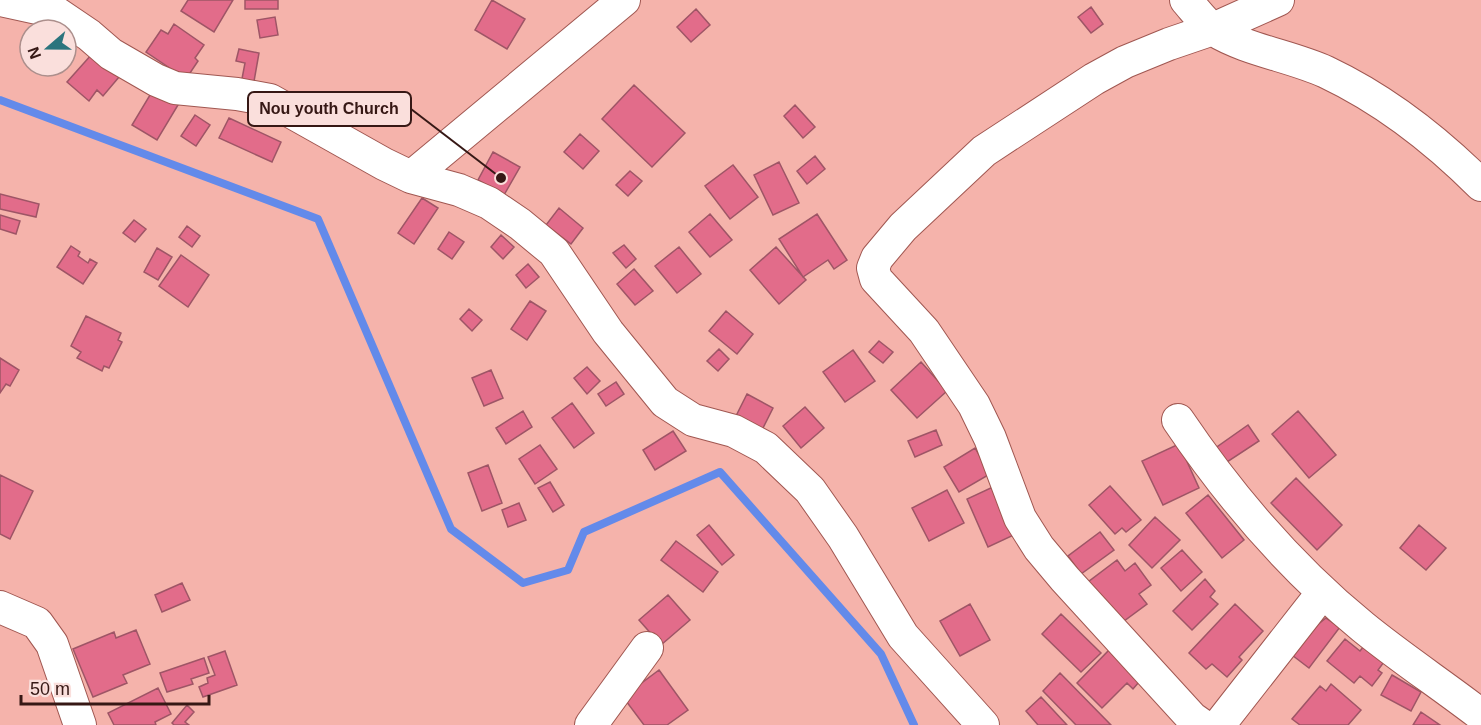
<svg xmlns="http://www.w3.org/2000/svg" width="1481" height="725" viewBox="0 0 1481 725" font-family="Helvetica,sans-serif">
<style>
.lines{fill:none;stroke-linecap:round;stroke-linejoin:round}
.stream{stroke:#638aea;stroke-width:8}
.building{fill:#e26c8a;stroke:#9e5566;stroke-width:1.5}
.minor-casing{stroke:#a05751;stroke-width:34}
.minor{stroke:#fff;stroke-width:32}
.leader{fill:none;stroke:#361815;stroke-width:2}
.callout-dot{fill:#361815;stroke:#fadfdc;stroke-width:2}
.callout{fill:#fadfdc;stroke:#361815;stroke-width:2}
.callout-label{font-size:16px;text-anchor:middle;font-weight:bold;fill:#361815}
</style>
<rect width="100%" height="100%" fill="#f5b3ab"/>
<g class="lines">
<path class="stream" d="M 0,100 L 318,219 L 451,529 L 523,583 L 568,570 L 584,532 L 720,472 L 881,654 L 914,725"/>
</g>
<path class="building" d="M 188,0 L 233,0 L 214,32 L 181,11 Z
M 245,0 L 278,0 L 278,9 L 245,9 Z
M 492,0 L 525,19 L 507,49 L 475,30 Z
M 1091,7 L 1103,24 L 1091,33 L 1078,17 Z
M 696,9 L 710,25 L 691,42 L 677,27 Z
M 275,17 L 278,35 L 260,38 L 257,20 Z
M 174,24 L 204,45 L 195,58 L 198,61 L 186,79 L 146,52 L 161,30 L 168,34 Z
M 239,49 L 259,53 L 253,87 L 241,84 L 245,63 L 236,61 Z
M 92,54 L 119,77 L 103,96 L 97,90 L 89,101 L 67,82 Z
M 634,85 L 685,133 L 652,167 L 602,119 Z
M 153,90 L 178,105 L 157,140 L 132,125 Z
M 795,105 L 815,127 L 803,138 L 784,116 Z
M 195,115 L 210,125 L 196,146 L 181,136 Z
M 229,118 L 281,142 L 272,162 L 219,138 Z
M 580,134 L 599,151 L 583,169 L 564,152 Z
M 493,152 L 520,167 L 504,195 L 478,180 Z
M 815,156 L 825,169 L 807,184 L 797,171 Z
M 779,162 L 799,203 L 773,215 L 754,175 Z
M 733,165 L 758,197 L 730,219 L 705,186 Z
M 630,171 L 642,181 L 628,196 L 616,185 Z
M 0,194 L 39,204 L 36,217 L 0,209 Z
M 422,198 L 438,208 L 414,244 L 398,233 Z
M 559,208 L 583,228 L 571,244 L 546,225 Z
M 710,214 L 732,240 L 710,257 L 689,232 Z
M 817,214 L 847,260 L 834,269 L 828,260 L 803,277 L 779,239 Z
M 0,215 L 20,221 L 16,234 L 0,229 Z
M 134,220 L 146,229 L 135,242 L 123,233 Z
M 187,226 L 200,236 L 192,247 L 179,237 Z
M 449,232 L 464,242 L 452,259 L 438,249 Z
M 501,235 L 514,247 L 503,259 L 491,247 Z
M 624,245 L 636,259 L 626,268 L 613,253 Z
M 71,246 L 80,252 L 78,256 L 88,263 L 90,259 L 97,263 L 83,284 L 57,267 Z
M 679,247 L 701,274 L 677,293 L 655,266 Z
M 776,247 L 806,280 L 779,304 L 750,270 Z
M 157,248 L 172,257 L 158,280 L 144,272 Z
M 181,255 L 209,275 L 188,307 L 159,286 Z
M 528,264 L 539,277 L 526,288 L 516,275 Z
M 634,269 L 653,291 L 635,305 L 617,284 Z
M 530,301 L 546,311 L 527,340 L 511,329 Z
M 469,309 L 482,320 L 472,331 L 460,319 Z
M 726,311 L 753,334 L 737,354 L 709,331 Z
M 86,316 L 121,333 L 118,340 L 122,342 L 109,368 L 104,366 L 102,371 L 77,358 L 81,352 L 71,346 Z
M 879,341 L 893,352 L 883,363 L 869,352 Z
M 719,349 L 729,359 L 718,371 L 707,361 Z
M 853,350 L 875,381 L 845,402 L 823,372 Z
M 0,358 L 19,370 L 10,386 L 6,384 L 0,393 Z
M 921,362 L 947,391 L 917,418 L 891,390 Z
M 587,367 L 600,381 L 587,394 L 574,378 Z
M 491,370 L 503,398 L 484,406 L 472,378 Z
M 616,382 L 624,394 L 606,406 L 598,394 Z
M 747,394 L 773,408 L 762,430 L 736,416 Z
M 572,403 L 594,433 L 574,448 L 552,418 Z
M 805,407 L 824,428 L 801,448 L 783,426 Z
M 523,411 L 532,427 L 506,444 L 496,428 Z
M 1298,411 L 1336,455 L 1309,478 L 1272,434 Z
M 1248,425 L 1259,441 L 1224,464 L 1214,449 Z
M 936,430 L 942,445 L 915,457 L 908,441 Z
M 673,431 L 686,451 L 655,470 L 643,450 Z
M 1179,444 L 1199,488 L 1163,505 L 1142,461 Z
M 540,445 L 557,469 L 535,484 L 519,459 Z
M 975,448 L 990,474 L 959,492 L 944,467 Z
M 488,465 L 502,503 L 482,511 L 468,473 Z
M 0,475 L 33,491 L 10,539 L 0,534 Z
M 1296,478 L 1342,525 L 1317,550 L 1271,503 Z
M 550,482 L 564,505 L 553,512 L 538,488 Z
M 995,486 L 1016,534 L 988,547 L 967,499 Z
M 1110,486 L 1141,520 L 1126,532 L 1122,528 L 1115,534 L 1089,505 Z
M 947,490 L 964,523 L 929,541 L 912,508 Z
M 1208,495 L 1244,540 L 1222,558 L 1186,513 Z
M 519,503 L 526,520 L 508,527 L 502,510 Z
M 1155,517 L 1180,540 L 1152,568 L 1129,545 Z
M 709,525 L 734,555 L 722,565 L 697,535 Z
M 1419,525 L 1446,548 L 1426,570 L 1400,548 Z
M 1100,532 L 1114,550 L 1081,574 L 1068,556 Z
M 676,541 L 718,572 L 703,592 L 661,560 Z
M 1182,550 L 1202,572 L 1181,591 L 1161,568 Z
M 1117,560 L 1125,571 L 1135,563 L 1151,585 L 1139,594 L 1147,604 L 1120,624 L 1088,582 Z
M 1205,579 L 1215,591 L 1210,597 L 1218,604 L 1192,630 L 1173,611 Z
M 182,583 L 190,600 L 162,612 L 155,595 Z
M 668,595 L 690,620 L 661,645 L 639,620 Z
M 970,604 L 990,640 L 960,656 L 940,621 Z
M 1235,604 L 1263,631 L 1239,657 L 1242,660 L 1227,677 L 1212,664 L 1206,669 L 1189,653 Z
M 1061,614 L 1101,653 L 1081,672 L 1042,634 Z
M 1326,618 L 1340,627 L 1309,668 L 1288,652 L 1301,638 Z
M 136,630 L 150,664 L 123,675 L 127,683 L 93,697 L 73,649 L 114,632 L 116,638 Z
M 1345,639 L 1360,651 L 1364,646 L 1384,662 L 1378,670 L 1382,673 L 1372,686 L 1360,676 L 1354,683 L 1327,661 Z
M 1112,647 L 1139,682 L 1133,689 L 1127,683 L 1102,708 L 1077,683 Z
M 225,651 L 237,685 L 203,697 L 199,687 L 208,683 L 207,678 L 215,675 L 208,657 Z
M 204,658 L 209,673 L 191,679 L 193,684 L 167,692 L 160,673 Z
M 659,670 L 688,710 L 667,725 L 644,725 L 623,697 Z
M 1060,673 L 1111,725 L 1076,725 L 1043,691 Z
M 1392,675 L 1421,692 L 1411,711 L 1381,695 Z
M 1331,684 L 1361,710 L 1348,725 L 1300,725 L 1292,719 L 1320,686 L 1326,691 Z
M 158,688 L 171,714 L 155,722 L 156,725 L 114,725 L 108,713 Z
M 1041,697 L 1067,725 L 1038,725 L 1026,711 Z
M 187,705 L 194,712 L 185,722 L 189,725 L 174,725 L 172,723 Z
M 1421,712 L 1440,725 L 1413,725 Z"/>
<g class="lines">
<g class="minor-casing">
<path id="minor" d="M 1,0 L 55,12 L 89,35 L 111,54 L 156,80 L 175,88 L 237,94 L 270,100 L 384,164 L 411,177 L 624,0
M 1186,0 C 1194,9 1204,23 1214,30 C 1246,50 1291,56 1326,72 C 1383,99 1436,140 1481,185
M 411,177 L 459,190 L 489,203 L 520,224 L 554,252 L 608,332 L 665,402 L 693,420 L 734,431 L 766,448 L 810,490 L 843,537 L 903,636 L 983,725
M 1178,420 C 1230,497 1291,568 1363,627 C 1401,658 1442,685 1481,715
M 0,607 L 37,623 L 52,644 L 80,725
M 591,725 L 647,648
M 1202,725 L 1192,718 L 1065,579 L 1039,548 L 1020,518 L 990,438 L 974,405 L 924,331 L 876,279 L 873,268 L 877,258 L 903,227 L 984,151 L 1094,79 L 1125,62 L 1169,44 L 1213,29 L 1278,0
M 1219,725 L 1323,592"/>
</g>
<use href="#minor" class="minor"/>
</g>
<path class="leader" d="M501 178L411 109"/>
<circle class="callout-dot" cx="501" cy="178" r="6"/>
<rect class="callout" x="248" y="92" width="163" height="34" rx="6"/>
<g class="callout-label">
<text x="329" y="114">Nou youth Church</text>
</g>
<g transform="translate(48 48) rotate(250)"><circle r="28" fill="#fadfdc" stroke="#ac8f8c" stroke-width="1.5"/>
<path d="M0-4.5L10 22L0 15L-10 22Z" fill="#2b747d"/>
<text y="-9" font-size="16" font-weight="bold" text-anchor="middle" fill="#361815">N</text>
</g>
<path d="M21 695v9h188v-9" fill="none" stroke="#361815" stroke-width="3"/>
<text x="30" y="695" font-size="18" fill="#361815" stroke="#fadfdc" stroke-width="4.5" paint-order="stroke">50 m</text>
</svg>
